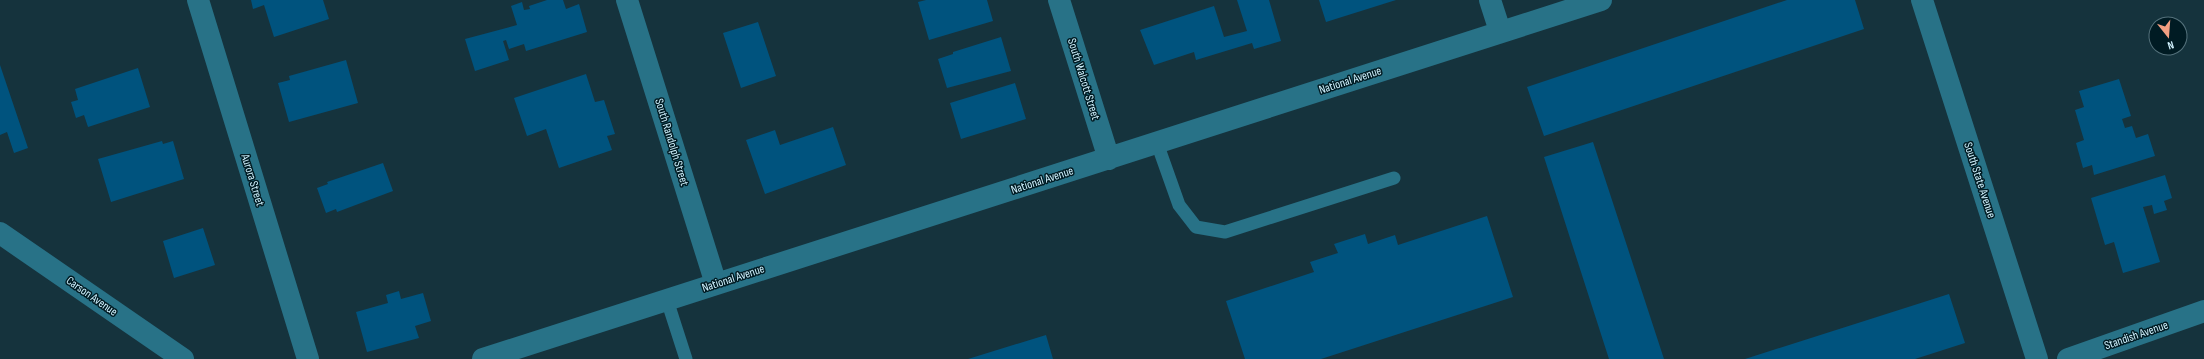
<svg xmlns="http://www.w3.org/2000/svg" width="2204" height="359" viewBox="0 0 2204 359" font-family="'Sofia Sans Condensed',sans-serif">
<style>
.building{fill:#00537e}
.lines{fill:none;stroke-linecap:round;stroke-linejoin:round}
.service{stroke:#287287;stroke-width:13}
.minor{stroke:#287287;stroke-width:22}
.secondary{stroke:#287287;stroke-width:22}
.labels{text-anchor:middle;stroke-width:3;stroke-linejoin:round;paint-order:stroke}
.street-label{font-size:12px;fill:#d1f3ff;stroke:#001b23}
</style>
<rect width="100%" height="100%" fill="#15333d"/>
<path class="building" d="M 251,0 L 323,0 L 329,19 L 274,37 L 264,5 L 253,9 Z
M 547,0 L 563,0 L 566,9 L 579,4 L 587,32 L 526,51 L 524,44 L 509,49 L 506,40 L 503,41 L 509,60 L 475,71 L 465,39 L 517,25 L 511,6 L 522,2 L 524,10 L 530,9 L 529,6 Z
M 926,0 L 987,0 L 993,21 L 929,40 L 918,2 Z
M 1237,0 L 1269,0 L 1281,41 L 1254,49 L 1252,43 L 1196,60 L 1194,52 L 1154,65 L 1140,30 L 1214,6 L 1224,37 L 1247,31 Z
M 1319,0 L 1396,0 L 1326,22 Z
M 1787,0 L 1855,0 L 1864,29 L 1544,136 L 1527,87 Z
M 758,22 L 776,76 L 741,88 L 723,33 Z
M 1001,37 L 1011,71 L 947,88 L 938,59 L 953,54 L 953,52 Z
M 346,60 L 358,103 L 289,122 L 278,83 L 290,80 L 289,76 Z
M 0,65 L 28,148 L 14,153 L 7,132 L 0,135 Z
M 138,68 L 150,107 L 88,127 L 84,115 L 76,118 L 71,102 L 78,100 L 75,89 Z
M 586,74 L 595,102 L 604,100 L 615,134 L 607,136 L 612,150 L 559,168 L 546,129 L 527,136 L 514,98 Z
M 2119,79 L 2131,116 L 2122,119 L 2125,128 L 2132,126 L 2136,138 L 2148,134 L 2155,156 L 2094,175 L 2092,165 L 2083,168 L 2076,143 L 2084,140 L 2075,110 L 2084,107 L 2079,91 Z
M 1015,83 L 1026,119 L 961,139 L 950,103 Z
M 833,127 L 846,165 L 765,194 L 746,140 L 775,130 L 780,145 Z
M 162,141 L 163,144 L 173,141 L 184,179 L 111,202 L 98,159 Z
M 1593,142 L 1664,359 L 1609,359 L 1544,157 Z
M 383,163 L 393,191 L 337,212 L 336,209 L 326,213 L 317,188 L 328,184 L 327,182 Z
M 2165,175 L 2172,198 L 2164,201 L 2167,210 L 2154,214 L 2152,205 L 2143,207 L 2160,262 L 2123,273 L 2114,242 L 2105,245 L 2091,198 Z
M 1487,216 L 1513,297 L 1321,359 L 1245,359 L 1226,301 L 1314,272 L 1310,262 L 1338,253 L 1334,244 L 1365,234 L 1368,244 L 1395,235 L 1398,245 Z
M 203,228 L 215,265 L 174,278 L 163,241 Z
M 399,291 L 401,299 L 423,293 L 431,321 L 415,326 L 419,338 L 367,352 L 356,312 L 388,303 L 386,295 Z
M 1949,294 L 1965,343 L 1915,359 L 1745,359 Z
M 1046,335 L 1053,359 L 968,359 Z"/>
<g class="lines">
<path class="service" d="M 1157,143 L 1179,205 L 1196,227 L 1225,232 L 1394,178
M 667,300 L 686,359"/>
<path class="minor" d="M 198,0 L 308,359
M 627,0 L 716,284
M 1059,0 L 1109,159
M 1490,0 L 1500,31
M 1922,0 L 2037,359
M 483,359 L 1601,0
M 2068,359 L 2204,311"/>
<path class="secondary" d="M 0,233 L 183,359"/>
</g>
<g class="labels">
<g class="street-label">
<text transform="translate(1084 79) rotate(73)" y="4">South Walcott Street</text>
<text transform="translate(1350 80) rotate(-18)" y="4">National Avenue</text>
<text transform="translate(672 142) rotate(73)" y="4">South Randolph Street</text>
<text transform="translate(253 180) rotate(73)" y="4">Aurora Street</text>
<text transform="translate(1042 180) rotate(-18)" y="4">National Avenue</text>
<text transform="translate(1980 180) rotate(72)" y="4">South State Avenue</text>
<text transform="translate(733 278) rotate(-18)" y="4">National Avenue</text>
<text transform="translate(92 296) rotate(35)" y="4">Carson Avenue</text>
<text transform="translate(2136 335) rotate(-19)" y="4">Standish Avenue</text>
</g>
</g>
<g transform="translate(2168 36) rotate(163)"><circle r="19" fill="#001b23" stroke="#54717b"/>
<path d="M0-3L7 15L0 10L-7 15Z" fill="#f39f82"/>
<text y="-6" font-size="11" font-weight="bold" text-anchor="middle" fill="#d1f3ff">N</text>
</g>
</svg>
